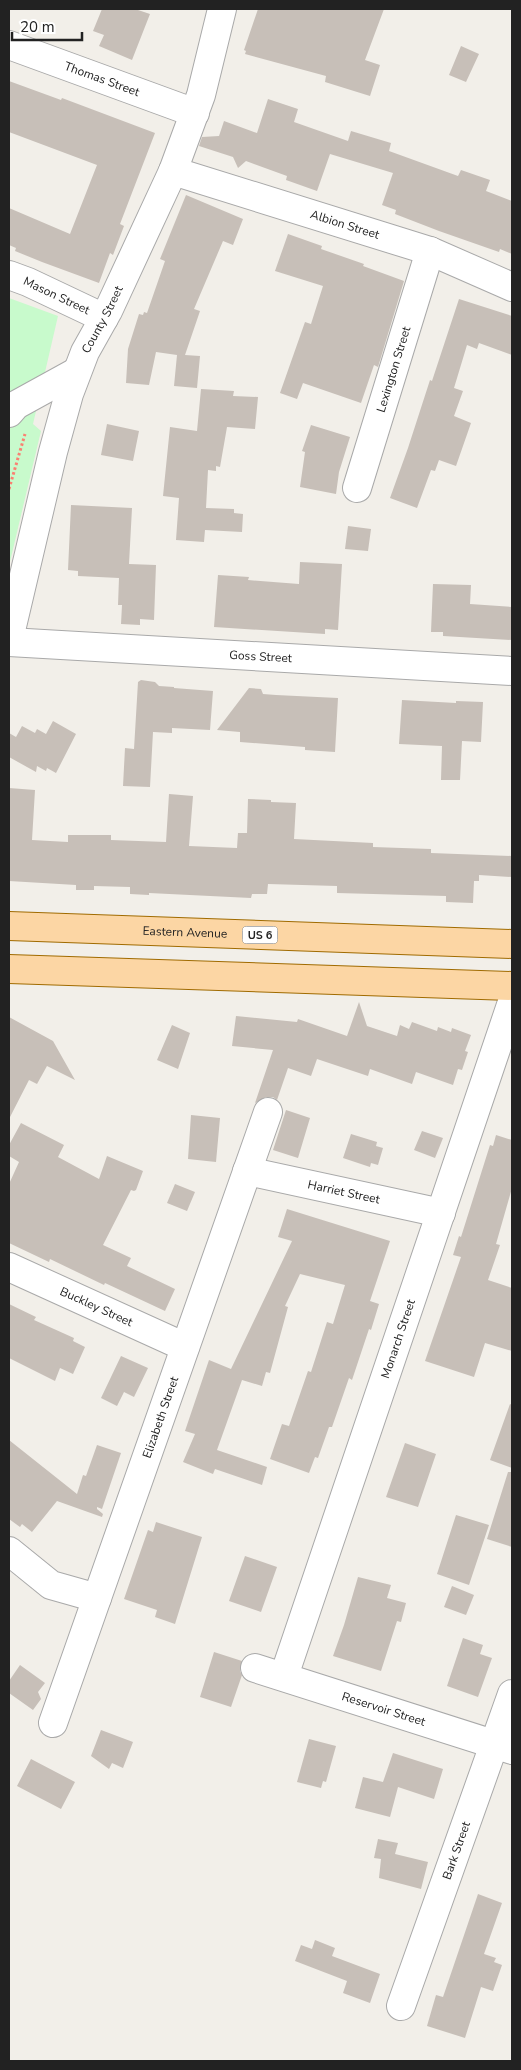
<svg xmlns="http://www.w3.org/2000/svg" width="521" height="2070" viewBox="0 0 521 2070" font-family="'Nunito Sans',sans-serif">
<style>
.park{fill:#c8facc}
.building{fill:#c7bfb8}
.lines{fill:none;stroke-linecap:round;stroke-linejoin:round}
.minor-casing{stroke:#a9a9a9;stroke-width:30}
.major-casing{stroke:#a06b00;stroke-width:30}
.path{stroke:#fa8072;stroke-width:3;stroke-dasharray:2.5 2.5;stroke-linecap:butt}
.minor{stroke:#fff;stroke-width:28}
.major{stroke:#fcd6a4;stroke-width:28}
.labels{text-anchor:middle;stroke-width:5;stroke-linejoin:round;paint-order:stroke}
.shield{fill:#fff;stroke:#646464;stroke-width:1}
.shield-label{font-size:11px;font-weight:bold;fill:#222}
.street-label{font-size:12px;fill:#222;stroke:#fff}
</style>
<rect width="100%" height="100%" fill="#f2efe9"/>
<path class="park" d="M 9,298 L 58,316 L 33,424 L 41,431 L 9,566 Z"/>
<path class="building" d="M 102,9 L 135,9 L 150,14 L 132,60 L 99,46 L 104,35 L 93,31 Z
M 258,9 L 384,9 L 365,60 L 380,65 L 370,96 L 325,82 L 326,76 L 245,54 L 246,51 L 244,50 Z
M 461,46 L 479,54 L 466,82 L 449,75 Z
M 9,81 L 61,100 L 62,98 L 155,133 L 120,224 L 124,226 L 113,255 L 110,253 L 99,283 L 42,262 L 15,251 L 16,248 L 9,245 L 9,208 L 70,234 L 97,165 L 9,132 Z
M 268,99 L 298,109 L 294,122 L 348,141 L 351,131 L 391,143 L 389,151 L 458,176 L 461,170 L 490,180 L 486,191 L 512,201 L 512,254 L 500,249 L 499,252 L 439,231 L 395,214 L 396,210 L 382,205 L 393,173 L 330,154 L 317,191 L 286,180 L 287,176 L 246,161 L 238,168 L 233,157 L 199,146 L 202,137 L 219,136 L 224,121 L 257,133 Z
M 186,195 L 243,219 L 233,245 L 223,241 L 194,309 L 200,311 L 185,355 L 200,356 L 197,388 L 174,386 L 177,355 L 156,352 L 149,385 L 126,383 L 128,349 L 139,314 L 143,315 L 144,312 L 147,313 L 165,261 L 160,259 Z
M 288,234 L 322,246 L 321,249 L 364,264 L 363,266 L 404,281 L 378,367 L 374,365 L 361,403 L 303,383 L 297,399 L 280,393 L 305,322 L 311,324 L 323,286 L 275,271 Z
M 459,299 L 512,316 L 512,355 L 479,343 L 477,349 L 467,345 L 454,388 L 463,391 L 454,416 L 471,423 L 456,466 L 439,460 L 435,471 L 431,470 L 417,508 L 390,498 L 408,448 L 430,380 L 432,381 Z
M 201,389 L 234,391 L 233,396 L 258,397 L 255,429 L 227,427 L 220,467 L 216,466 L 216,471 L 208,470 L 206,508 L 234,509 L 234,513 L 243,514 L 242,532 L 205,530 L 204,542 L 176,540 L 179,498 L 163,496 L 170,427 L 197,431 Z
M 107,424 L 139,431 L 133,461 L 101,455 Z
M 311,425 L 350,437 L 339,472 L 336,494 L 300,487 L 305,452 L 302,451 Z
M 71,505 L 132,508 L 129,564 L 156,565 L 154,620 L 140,619 L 140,625 L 121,624 L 122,605 L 118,605 L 119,578 L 78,576 L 78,571 L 68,570 Z
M 348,526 L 371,529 L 368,551 L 345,549 Z
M 300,562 L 342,564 L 338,630 L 325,629 L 325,634 L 214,627 L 218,575 L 249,577 L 248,580 L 299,584 Z
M 433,584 L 471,585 L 470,604 L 512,607 L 512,640 L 443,636 L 443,632 L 431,632 Z
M 141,680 L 155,682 L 159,686 L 174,687 L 174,688 L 213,691 L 210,730 L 172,728 L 172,733 L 153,732 L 150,787 L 123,786 L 125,748 L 134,749 L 138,682 Z
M 249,688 L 261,689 L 263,694 L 276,695 L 338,698 L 335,752 L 305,750 L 305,747 L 240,742 L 240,732 L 217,730 Z
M 402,700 L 456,703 L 456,701 L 483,702 L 481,742 L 462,741 L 460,780 L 441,780 L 442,746 L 399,744 Z
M 53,721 L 76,734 L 56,773 L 47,768 L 46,771 L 37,766 L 36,772 L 9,757 L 9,733 L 16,737 L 22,726 L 35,733 L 37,729 L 46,734 Z
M 9,788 L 35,790 L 32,840 L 68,842 L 68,835 L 111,835 L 111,840 L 166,842 L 169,794 L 193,796 L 189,846 L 237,848 L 238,833 L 247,833 L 248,799 L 271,800 L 271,802 L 296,803 L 294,839 L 373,843 L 373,847 L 431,849 L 431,853 L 512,856 L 512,877 L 479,875 L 479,881 L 474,881 L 473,903 L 446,902 L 446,896 L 337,893 L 337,886 L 268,884 L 267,894 L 252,894 L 251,898 L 149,893 L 149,895 L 130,894 L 130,887 L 94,886 L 94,890 L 76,890 L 76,885 L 9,881 Z
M 359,1002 L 367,1026 L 397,1036 L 400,1025 L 409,1029 L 412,1022 L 437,1031 L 438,1027 L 451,1032 L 452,1028 L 471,1035 L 465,1051 L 468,1052 L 462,1070 L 458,1069 L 453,1085 L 416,1072 L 412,1084 L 370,1069 L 368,1076 L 317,1059 L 311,1076 L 288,1068 L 277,1100 L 273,1097 L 266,1097 L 255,1103 L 273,1050 L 232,1046 L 236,1016 L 297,1022 L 298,1019 L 347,1036 Z
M 9,1017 L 53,1041 L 75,1080 L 47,1066 L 37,1084 L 29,1080 L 9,1119 Z
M 172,1025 L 190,1033 L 178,1069 L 157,1060 Z
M 286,1110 L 310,1118 L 298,1158 L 273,1150 Z
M 191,1115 L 220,1118 L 216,1162 L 188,1159 Z
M 21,1123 L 64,1145 L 58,1157 L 99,1179 L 107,1156 L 143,1171 L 136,1190 L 134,1191 L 131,1190 L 103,1245 L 131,1258 L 127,1266 L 175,1289 L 165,1311 L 105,1283 L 104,1285 L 50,1259 L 49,1262 L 9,1243 L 9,1184 L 19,1162 L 9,1156 L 9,1145 Z
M 422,1131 L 443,1138 L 435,1158 L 414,1150 Z
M 351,1134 L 377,1142 L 376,1146 L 383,1148 L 378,1165 L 371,1163 L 370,1167 L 343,1158 Z
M 496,1135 L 512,1140 L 512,1188 L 496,1244 L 500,1245 L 488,1280 L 512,1288 L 512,1351 L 485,1343 L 474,1377 L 425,1361 L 461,1257 L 453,1255 L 459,1236 L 461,1237 L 490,1145 L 493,1146 Z
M 175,1184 L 195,1192 L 187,1211 L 167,1203 Z
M 287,1209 L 390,1241 L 370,1301 L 379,1304 L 371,1330 L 369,1329 L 352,1380 L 349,1378 L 332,1427 L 329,1427 L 318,1458 L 315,1457 L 309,1473 L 270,1459 L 282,1424 L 289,1426 L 308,1371 L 311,1372 L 327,1322 L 333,1324 L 345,1285 L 300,1274 L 285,1306 L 288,1307 L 270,1373 L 266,1372 L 262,1386 L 242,1380 L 217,1450 L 267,1467 L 262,1485 L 215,1469 L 213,1474 L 183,1462 L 195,1434 L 185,1431 L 209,1360 L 231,1369 L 292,1241 L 278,1237 Z
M 9,1304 L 36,1317 L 34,1320 L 74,1338 L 73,1341 L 85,1347 L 73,1374 L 60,1368 L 55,1381 L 9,1358 Z
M 121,1356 L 148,1368 L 134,1397 L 124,1392 L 117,1406 L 101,1398 Z
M 510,1404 L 512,1405 L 512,1468 L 490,1460 Z
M 9,1440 L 77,1494 L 83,1475 L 86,1476 L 97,1445 L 121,1453 L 102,1509 L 97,1507 L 97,1509 L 103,1514 L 102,1517 L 57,1501 L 32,1532 L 22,1524 L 20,1527 L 9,1519 Z
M 405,1443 L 436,1454 L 418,1507 L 386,1497 Z
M 508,1472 L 512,1472 L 512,1547 L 487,1539 Z
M 456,1515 L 489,1525 L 469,1585 L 437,1574 Z
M 156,1522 L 202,1537 L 175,1624 L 155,1617 L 157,1610 L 124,1599 L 148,1530 L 153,1532 Z
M 245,1556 L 277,1567 L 261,1612 L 229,1601 Z
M 358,1577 L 391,1585 L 387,1598 L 406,1603 L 401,1622 L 397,1621 L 381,1671 L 333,1656 L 344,1625 Z
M 452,1586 L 474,1595 L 466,1615 L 444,1607 Z
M 463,1638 L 483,1645 L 480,1654 L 492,1658 L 478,1697 L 447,1686 Z
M 214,1652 L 242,1661 L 240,1671 L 242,1675 L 231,1707 L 200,1697 Z
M 20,1665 L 45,1683 L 38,1692 L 41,1699 L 33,1710 L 9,1693 L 9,1681 Z
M 101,1730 L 133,1742 L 123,1768 L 112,1763 L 109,1769 L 91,1756 Z
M 309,1739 L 336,1746 L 326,1782 L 323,1781 L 321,1788 L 297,1782 Z
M 393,1753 L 443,1769 L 434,1799 L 398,1787 L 390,1817 L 355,1808 L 363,1777 L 383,1782 Z
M 31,1759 L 75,1782 L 61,1809 L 17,1786 Z
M 378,1839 L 398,1843 L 395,1854 L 428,1862 L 421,1889 L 379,1878 L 381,1859 L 374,1858 Z
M 478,1894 L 502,1903 L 484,1954 L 496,1958 L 494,1962 L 502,1965 L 493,1991 L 481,1987 L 465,2038 L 427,2026 L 436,1995 L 443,1997 Z
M 315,1940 L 335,1948 L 332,1956 L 380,1974 L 370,2003 L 343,1993 L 347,1981 L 295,1961 L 301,1945 L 312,1949 Z"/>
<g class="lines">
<g class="minor-casing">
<g id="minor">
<path id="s1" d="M 9,45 L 195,113"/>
<path id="s2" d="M 173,171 L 430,251 L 512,287"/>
<path id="s3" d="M 9,275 L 28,282 L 104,318"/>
<path d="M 9,413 L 16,405 L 76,372"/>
<path id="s4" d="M 357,488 L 430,251"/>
<path id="s5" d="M 9,639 L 53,452 L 69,394 L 85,352 L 108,311 L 173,171 L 201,95 L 222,9"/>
<path id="s6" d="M 9,642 L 512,671"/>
<path id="s7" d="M 247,1171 L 441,1213"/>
<path id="s8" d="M 9,1267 L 185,1347"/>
<path d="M 9,1551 L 51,1585 L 97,1598"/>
<path id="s9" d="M 255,1668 L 512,1750"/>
<path id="s10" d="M 284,1676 L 512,1002"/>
<path id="s11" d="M 53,1723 L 268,1112"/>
<path id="s12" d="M 401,2006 L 512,1694"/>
</g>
</g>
<g class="major-casing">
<g id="major">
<path id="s13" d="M 9,926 L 512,944"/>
<path d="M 9,969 L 512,986"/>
</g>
</g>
<path class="path" d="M 9,489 L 25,434"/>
<use href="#minor" class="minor"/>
<use href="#major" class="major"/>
</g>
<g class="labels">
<rect class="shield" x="242.5" y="926.5" width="35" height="17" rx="4"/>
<g class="shield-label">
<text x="260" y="939">US 6</text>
</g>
<g class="street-label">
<text dy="4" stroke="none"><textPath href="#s1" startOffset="99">Thomas Street</textPath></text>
<text dy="4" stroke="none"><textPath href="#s2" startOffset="180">Albion Street</textPath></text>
<text dy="4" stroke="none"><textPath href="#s3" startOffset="52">Mason Street</textPath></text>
<text dy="4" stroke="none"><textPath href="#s5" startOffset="334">County Street</textPath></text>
<text dy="4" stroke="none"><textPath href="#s4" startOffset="124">Lexington Street</textPath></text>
<text dy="4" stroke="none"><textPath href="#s6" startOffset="252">Goss Street</textPath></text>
<text dy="4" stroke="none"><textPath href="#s13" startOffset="176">Eastern Avenue</textPath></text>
<text dy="4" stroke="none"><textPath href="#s7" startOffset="99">Harriet Street</textPath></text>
<text dy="4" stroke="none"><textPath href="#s8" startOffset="96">Buckley Street</textPath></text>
<text dy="4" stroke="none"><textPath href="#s10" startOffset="356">Monarch Street</textPath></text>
<text dy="4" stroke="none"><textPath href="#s11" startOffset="324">Elizabeth Street</textPath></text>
<text dy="4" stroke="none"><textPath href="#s9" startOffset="135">Reservoir Street</textPath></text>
<text dy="4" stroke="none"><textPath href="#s12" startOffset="165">Bark Street</textPath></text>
</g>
</g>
<rect width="521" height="2070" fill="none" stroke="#222222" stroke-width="20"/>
<path d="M12 32v8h70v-8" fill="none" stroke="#222222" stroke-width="2.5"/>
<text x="20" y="32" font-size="15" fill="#222222" stroke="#ffffff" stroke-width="4" paint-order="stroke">20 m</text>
</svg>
